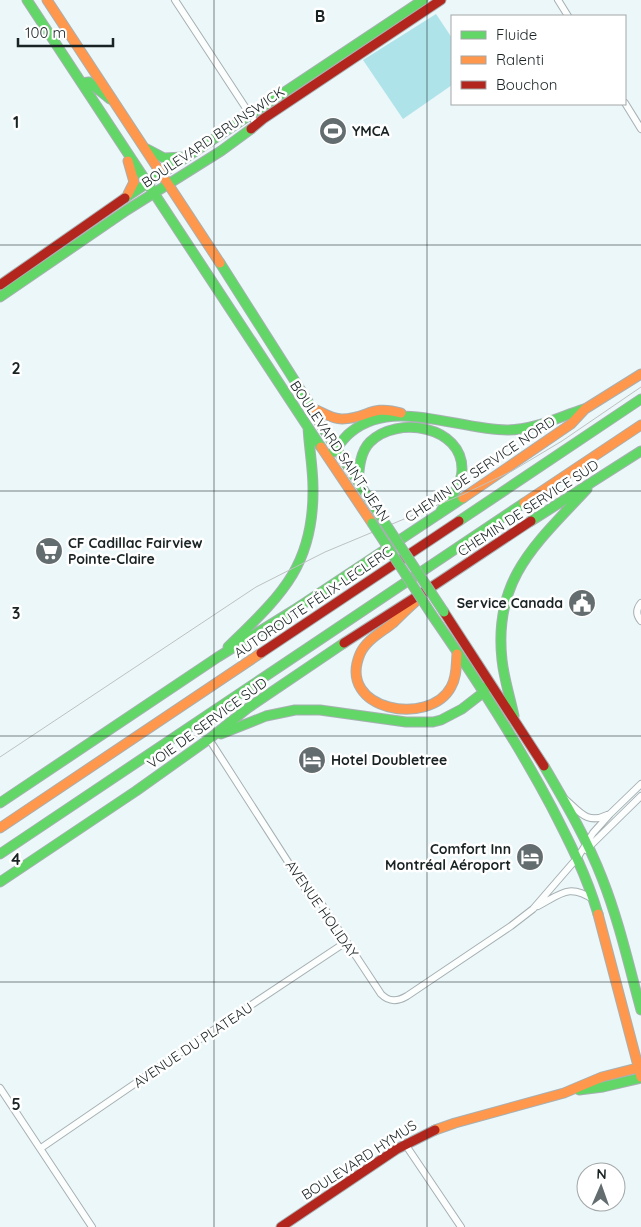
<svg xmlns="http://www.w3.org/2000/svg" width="641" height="1227" viewBox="0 0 641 1227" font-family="Quicksand,sans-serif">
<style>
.green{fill:#aee3ea}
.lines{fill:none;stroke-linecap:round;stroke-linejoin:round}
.street-casing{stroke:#a7b0b2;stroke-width:8}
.fast-casing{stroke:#a7b0b2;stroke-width:11}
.slow-casing{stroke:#a7b0b2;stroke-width:11}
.jam-casing{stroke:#a7b0b2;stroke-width:11}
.street{stroke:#fcfefe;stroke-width:6}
.fast{stroke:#63d668;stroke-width:9}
.slow{stroke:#ff974d;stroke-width:9}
.jam{stroke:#b3261e;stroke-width:9}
.tram{stroke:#bec1c1;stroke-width:1}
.fast-bridge-casing{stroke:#a7b0b2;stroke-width:11;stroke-linecap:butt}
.fast-bridge{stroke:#63d668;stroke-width:9}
.grid{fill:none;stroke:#1a2324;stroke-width:1;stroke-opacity:0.55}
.labels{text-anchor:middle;stroke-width:5;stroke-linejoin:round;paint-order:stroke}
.poi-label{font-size:14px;font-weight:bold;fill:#1a2324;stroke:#fff;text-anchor:start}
.street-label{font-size:14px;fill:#1a2324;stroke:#fff}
.grid-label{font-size:16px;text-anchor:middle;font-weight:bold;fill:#1a2324;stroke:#fff;stroke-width:5;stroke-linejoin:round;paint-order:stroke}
</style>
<rect width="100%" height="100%" fill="#ebf7f9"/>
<path class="green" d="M 436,14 L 452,38 L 452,85 L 403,119 L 363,60 Z"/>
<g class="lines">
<g class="street-casing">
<path id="street" d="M 175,0 L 257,125
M 558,0 L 568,16
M 625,103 L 641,129
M 641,603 C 636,609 636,615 641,621
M 209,739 L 308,893 L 319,900 L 381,994 C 389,1002 397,1002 407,996 L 511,926 L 533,909 L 578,857 L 593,833 L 610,814 L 641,784
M 565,799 C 579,811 587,825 607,815
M 586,850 L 641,796
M 538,906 C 561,894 569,883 594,900
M 0,1088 L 92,1227
M 405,1144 L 461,1227
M 41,1148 L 203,1037 L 346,942"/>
</g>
<g class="fast-casing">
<path id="fast" d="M 27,0 L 321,447
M 82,83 L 89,82 L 110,99
M 147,149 L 164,158 L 184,157
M 125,198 L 423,0
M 220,263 L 312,408 L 317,419 L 381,517
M 0,297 L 127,210 L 221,151 L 251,129
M 333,452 C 339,446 344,437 351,432 C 393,397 458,430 507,430 C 534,430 559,417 584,409
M 358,482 C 359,469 360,452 370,442 C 397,415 463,426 462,470 C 462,485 449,499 441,511
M 459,521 L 641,399
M 531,521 L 641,451
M 432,615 C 475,677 516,740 551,806 C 570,843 586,874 598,914
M 228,647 C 280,596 314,567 313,488 C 313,468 309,447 308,427
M 514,716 C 510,697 504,679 502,660 C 493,578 537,543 587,489
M 221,734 L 266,716 L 295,710 L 320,710 L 406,722 L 433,722 L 441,720 L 462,709 L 484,692 L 486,687
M 544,766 C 565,802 587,839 602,878 C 619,921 629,966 641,1010
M 0,803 L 218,657 L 294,610 L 463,498
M 0,854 L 524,503
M 0,882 L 136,791 L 209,739 L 248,708 L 344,643
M 579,1090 L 603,1087 L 641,1078"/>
</g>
<g class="slow-casing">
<path id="slow" d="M 47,0 L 220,263
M 128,161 L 134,182 L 128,194
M 312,408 C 322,412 331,419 342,419 C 368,419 370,404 401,413
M 321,447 L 372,523
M 463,498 L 571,424 L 585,409 L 641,374
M 524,503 L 641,425
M 415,602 C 407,609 400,616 393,623 C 382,632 366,640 360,654 C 336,711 430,727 451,687 C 457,677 456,665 457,654
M 0,828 L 261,653
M 598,914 L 641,1077
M 435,1130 L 455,1123 L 564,1093 L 602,1077 L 641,1067"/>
</g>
<g class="jam-casing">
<path id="jam" d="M 251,129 L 263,119 L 441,0
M 0,285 L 125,198
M 444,612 L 544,766
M 344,643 L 430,588 L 531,521
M 261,653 L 459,521
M 281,1227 L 397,1149 L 435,1130"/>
</g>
<use href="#street" class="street"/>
<use href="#fast" class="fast"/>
<use href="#slow" class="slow"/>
<use href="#jam" class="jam"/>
<path class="tram" d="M 0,757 L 256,587 L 325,552 L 464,494 L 512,471 L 562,441 L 641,387"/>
<g class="fast-bridge-casing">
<path id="fast-bridge" d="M 381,517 L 444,612
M 372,523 L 432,615"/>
</g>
<use href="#fast-bridge" class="fast-bridge"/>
</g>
<path class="grid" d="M 214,0 L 214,1227M 427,0 L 427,1227M 0,245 L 641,245M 0,491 L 641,491M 0,736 L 641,736M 0,982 L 641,982"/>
<defs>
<g id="stadium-disc" transform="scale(1.4375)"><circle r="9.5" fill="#636d6f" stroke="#fff"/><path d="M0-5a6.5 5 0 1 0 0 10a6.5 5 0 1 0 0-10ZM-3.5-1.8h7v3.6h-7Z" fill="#fff"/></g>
<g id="supermarket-disc" transform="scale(1.4375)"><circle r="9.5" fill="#636d6f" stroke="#fff"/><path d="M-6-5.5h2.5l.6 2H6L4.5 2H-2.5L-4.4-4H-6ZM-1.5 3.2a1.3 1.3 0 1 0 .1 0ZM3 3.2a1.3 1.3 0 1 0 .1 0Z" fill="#fff"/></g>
<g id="civic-disc" transform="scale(1.4375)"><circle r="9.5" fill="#636d6f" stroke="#fff"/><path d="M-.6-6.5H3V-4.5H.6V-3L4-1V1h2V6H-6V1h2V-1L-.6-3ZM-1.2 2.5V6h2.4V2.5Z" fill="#fff"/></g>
<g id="hotel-disc" transform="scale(1.4375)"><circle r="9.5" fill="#636d6f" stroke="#fff"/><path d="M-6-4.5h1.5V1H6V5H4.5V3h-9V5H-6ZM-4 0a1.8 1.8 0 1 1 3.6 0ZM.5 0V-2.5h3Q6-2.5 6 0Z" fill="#fff"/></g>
</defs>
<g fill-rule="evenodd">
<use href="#stadium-disc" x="333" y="131"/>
<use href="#supermarket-disc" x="49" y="551"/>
<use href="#civic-disc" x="582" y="603"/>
<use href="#hotel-disc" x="312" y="760"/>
<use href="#hotel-disc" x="530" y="857"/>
</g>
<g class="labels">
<g class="poi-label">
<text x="352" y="136">YMCA</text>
<text x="68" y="548">CF Cadillac Fairview<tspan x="68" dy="16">Pointe-Claire</tspan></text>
<text x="563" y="608" text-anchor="end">Service Canada</text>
<text x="331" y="765">Hotel Doubletree</text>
<text x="511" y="854" text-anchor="end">Comfort Inn<tspan x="511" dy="16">Montréal Aéroport</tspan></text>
</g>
<g class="street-label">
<text transform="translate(213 137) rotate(-34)" y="5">BOULEVARD BRUNSWICK</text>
<text transform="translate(340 451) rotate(56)" y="5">BOULEVARD SAINT-JEAN</text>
<text transform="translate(480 469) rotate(-34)" y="5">CHEMIN DE SERVICE NORD</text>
<text transform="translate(528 508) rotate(-33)" y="5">CHEMIN DE SERVICE SUD</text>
<text transform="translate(313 602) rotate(-34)" y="5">AUTOROUTE FÉLIX-LECLERC</text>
<text transform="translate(207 723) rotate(-36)" y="5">VOIE DE SERVICE SUD</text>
<text transform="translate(322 909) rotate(55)" y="5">AVENUE HOLIDAY</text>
<text transform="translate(193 1045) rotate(-34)" y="5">AVENUE DU PLATEAU</text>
<text transform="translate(359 1160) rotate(-33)" y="5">BOULEVARD HYMUS</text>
</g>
</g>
<g class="grid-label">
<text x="320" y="22">B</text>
<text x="16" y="128">1</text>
<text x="16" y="374">2</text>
<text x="16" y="619">3</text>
<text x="16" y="865">4</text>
<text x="16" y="1110">5</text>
</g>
<rect x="451" y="15" width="175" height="90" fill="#ffffff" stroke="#a3a7a7"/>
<rect x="461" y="31" width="25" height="8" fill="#63d668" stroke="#a3a7a7"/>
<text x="496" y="40" font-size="15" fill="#1a2324">Fluide</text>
<rect x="461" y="56" width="25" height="8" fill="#ff974d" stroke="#a3a7a7"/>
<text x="496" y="65" font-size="15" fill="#1a2324">Ralenti</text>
<rect x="461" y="81" width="25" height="8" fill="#b3261e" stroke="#a3a7a7"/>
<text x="496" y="90" font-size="15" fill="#1a2324">Bouchon</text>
<g transform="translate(601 1187) rotate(2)"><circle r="24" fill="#ffffff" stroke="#a3a7a7"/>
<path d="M0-4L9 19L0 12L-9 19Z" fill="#636d6f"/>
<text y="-8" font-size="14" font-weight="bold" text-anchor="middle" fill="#1a2324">N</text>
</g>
<path d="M18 38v8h95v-8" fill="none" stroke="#1a2324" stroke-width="2.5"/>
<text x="25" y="38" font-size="15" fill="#1a2324" stroke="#ffffff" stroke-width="4" paint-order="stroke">100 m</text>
</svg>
